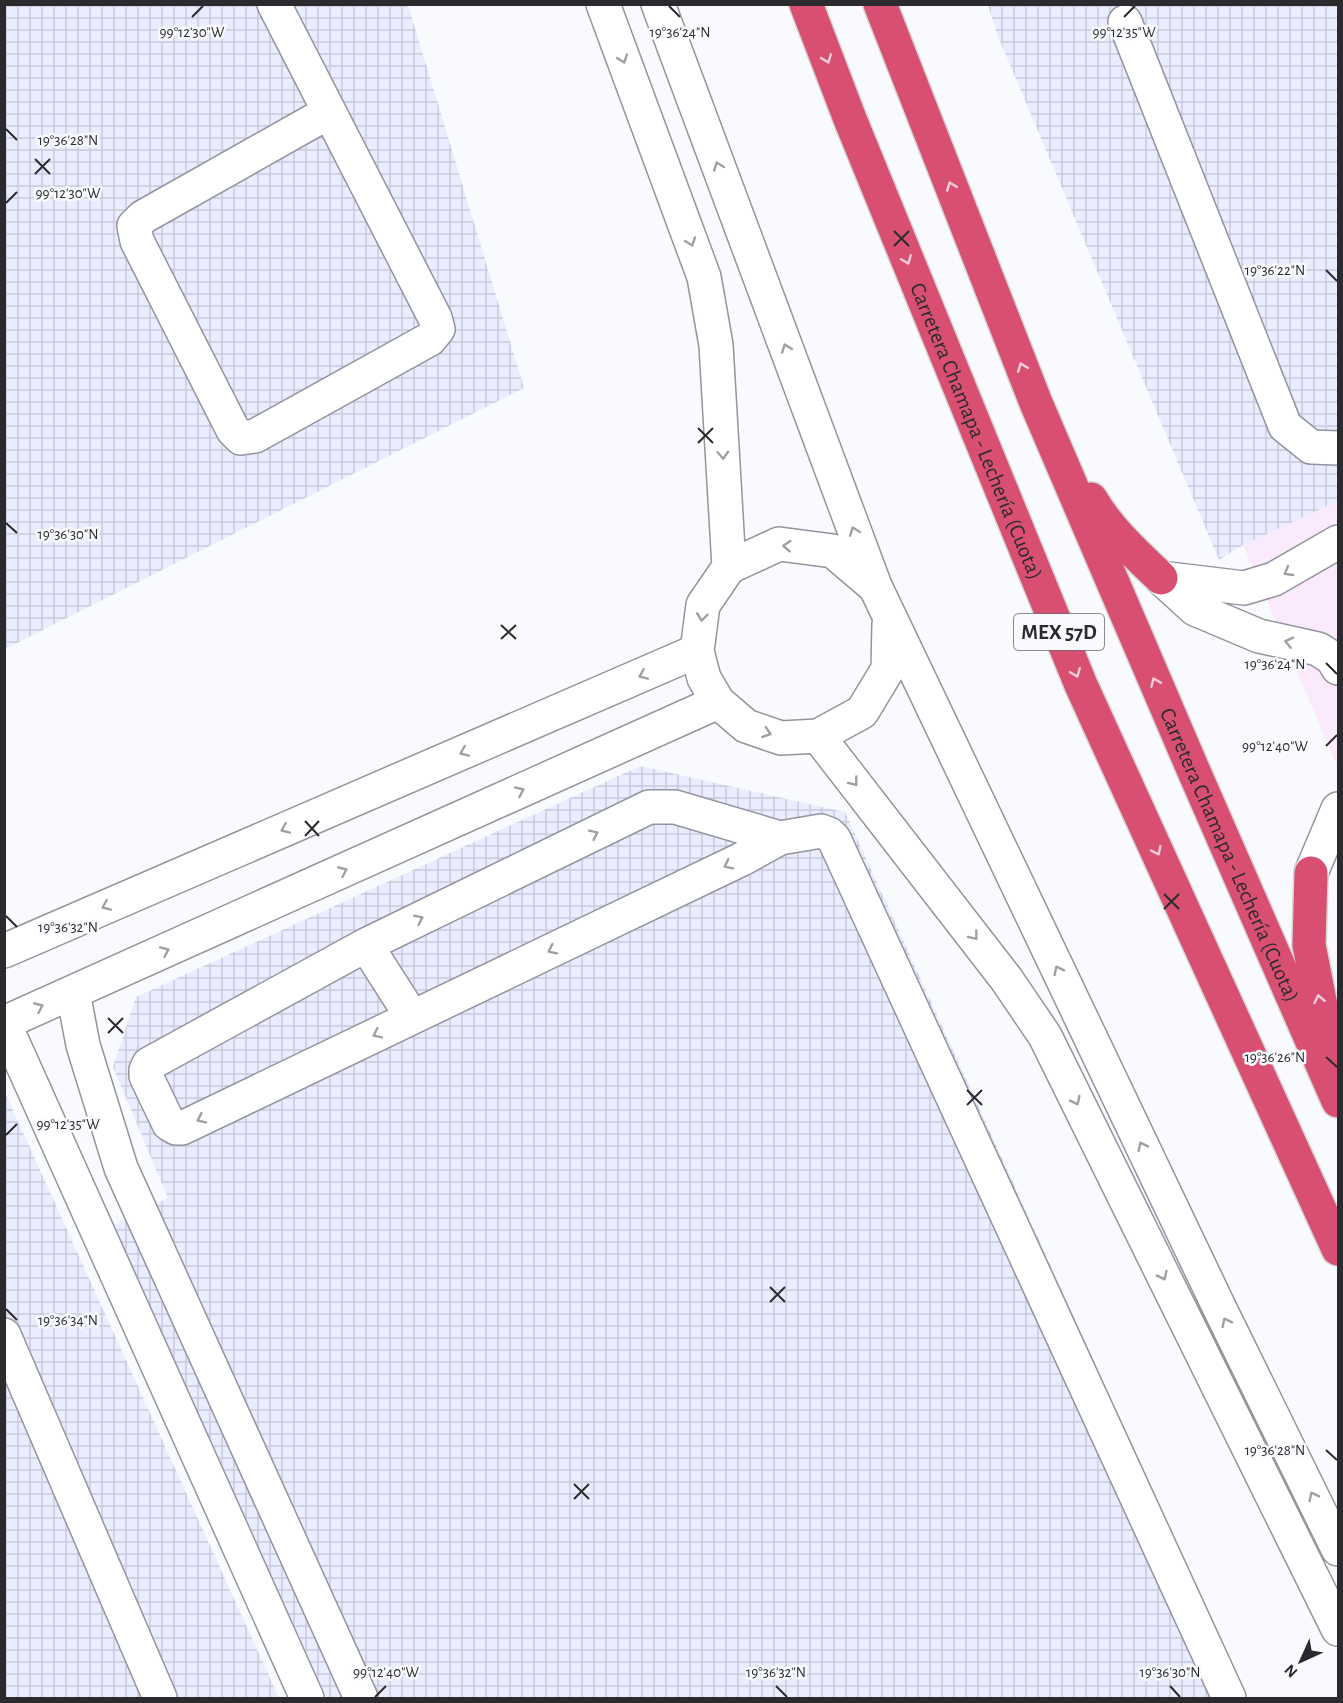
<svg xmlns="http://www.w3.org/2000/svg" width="1343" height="1703" viewBox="0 0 1343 1703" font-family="'Alegreya Sans',sans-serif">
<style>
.commercial{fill:#fbeafc}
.industrial{fill:url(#industrial-grid)}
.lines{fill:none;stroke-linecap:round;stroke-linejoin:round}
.minor-casing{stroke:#93949e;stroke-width:36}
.highway-casing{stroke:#d5d5d5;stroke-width:36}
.minor{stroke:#fff;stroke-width:33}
.highway{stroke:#d94f72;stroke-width:33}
.oneway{stroke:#a0a0a1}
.oneway2{stroke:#f1cfdb}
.ticks{fill:none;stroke:#2b2b2f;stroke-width:2}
.labels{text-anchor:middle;stroke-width:5;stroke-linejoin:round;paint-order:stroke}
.shield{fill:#f9fafe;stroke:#69696d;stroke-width:1.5}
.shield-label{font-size:21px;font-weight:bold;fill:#2b2b2f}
.street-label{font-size:22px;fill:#2b2b2f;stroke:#f9fafe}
.ticks-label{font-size:15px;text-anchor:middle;fill:#2b2b2f;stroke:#f9fafe;stroke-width:5;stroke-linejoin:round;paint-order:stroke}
</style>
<defs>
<pattern id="industrial-grid" width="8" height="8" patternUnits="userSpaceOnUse" patternTransform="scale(1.5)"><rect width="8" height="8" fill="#eaedff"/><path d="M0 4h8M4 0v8" fill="none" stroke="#c9cbdb"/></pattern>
</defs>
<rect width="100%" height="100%" fill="#f9fafe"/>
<path class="commercial" d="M 1338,501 L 1338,768 L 1243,545 Z"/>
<path class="industrial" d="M 5,5 L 408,5 L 524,388 L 5,649 Z
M 988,5 L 1338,5 L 1338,501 L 1243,545 L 1219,560 L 997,34 Z
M 640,766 L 845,812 L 1247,1698 L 327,1698 L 114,1225 L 168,1198 L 113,1067 L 136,997 Z
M 4,1095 L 6,1095 L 279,1698 L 5,1698 Z"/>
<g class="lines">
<g class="minor-casing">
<path id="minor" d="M 274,4 L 435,318 L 438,329 L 430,339 L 255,436 L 241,438 L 233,430 L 137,241 L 134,226 L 143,217 L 329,112
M 603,4 L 704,277 L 716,345 L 729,567
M 658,4 L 875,586 L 1219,1307 L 1338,1549
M 1125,22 L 1285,426 L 1311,447 L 1338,448
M 1161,578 L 1195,609 L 1259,636 L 1318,649 L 1332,658 L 1338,668
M 1161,578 L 1244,588 L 1274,579 L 1338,542
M 873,585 L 833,551 L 779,544 L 729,567 L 703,605 L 697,651 L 704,678 L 718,702 L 746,726 L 781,738 L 818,736 L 862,712 L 888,669 L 889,624
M 818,736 L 1007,980 L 1045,1036 L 1338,1629
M 780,838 L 675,807 L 649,807 L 366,945 L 149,1064 L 146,1070 L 146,1076 L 169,1124 L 176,1128 L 182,1128 L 742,859 L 780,838 L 821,831 L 829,834 L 834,839 L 1229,1698
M 1311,873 L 1338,809
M 366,945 L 412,1017
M 4,951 L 697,651
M 73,992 L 83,1045 L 121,1168 L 361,1698
M 4,1023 L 718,702
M 4,1023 L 307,1698
M 4,1335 L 160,1698"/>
</g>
<g class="highway-casing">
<g id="highway">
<path id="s1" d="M 806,4 L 850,119 L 1081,685 L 1338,1249"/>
<path id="s2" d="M 880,4 L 1036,403 L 1192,767 L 1338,1101"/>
<path d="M 1091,499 C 1109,530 1135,553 1161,578"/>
<path d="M 1311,873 L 1309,945 L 1321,1006 L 1335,1044"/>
</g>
</g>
<use href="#minor" class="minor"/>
<use href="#highway" class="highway"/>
</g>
<defs><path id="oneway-chevron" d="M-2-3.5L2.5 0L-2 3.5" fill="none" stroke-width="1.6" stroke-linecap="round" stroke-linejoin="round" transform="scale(1.5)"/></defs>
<g class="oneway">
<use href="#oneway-chevron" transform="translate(623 59) rotate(70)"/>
<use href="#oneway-chevron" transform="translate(718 166) rotate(-110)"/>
<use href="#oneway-chevron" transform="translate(691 242) rotate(70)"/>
<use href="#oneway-chevron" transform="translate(786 348) rotate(-110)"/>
<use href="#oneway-chevron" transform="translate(723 455) rotate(87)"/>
<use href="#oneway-chevron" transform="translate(854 531) rotate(-110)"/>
<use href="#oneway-chevron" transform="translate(787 546) rotate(-176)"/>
<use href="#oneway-chevron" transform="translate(1288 572) rotate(150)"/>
<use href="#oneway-chevron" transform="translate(702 617) rotate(97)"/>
<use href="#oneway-chevron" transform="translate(1289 642) rotate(-167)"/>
<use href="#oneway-chevron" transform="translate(643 675) rotate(157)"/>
<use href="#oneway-chevron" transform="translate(767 733) rotate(19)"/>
<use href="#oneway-chevron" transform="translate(464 752) rotate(157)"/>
<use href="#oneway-chevron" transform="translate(854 782) rotate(52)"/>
<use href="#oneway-chevron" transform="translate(520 791) rotate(-24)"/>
<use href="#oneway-chevron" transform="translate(285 829) rotate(157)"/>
<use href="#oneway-chevron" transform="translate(594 834) rotate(-26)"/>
<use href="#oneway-chevron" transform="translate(728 865) rotate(154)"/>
<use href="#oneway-chevron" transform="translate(343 871) rotate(-24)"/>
<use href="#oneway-chevron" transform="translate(106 906) rotate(157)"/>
<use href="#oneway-chevron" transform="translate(419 919) rotate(-26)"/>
<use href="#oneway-chevron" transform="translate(974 936) rotate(52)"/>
<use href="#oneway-chevron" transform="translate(552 950) rotate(154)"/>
<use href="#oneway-chevron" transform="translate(165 951) rotate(-24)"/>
<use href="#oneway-chevron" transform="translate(1058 970) rotate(-116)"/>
<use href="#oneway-chevron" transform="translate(39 1007) rotate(-24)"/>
<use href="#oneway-chevron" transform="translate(377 1034) rotate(154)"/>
<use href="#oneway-chevron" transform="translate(1076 1101) rotate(64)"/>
<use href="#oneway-chevron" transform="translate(201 1119) rotate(154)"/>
<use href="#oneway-chevron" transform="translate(1142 1146) rotate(-116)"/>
<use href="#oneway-chevron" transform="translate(1163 1276) rotate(64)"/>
<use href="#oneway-chevron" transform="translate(1226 1322) rotate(-116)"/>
<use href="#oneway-chevron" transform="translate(1313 1496) rotate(-116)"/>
</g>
<g class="oneway2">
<use href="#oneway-chevron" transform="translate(827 59) rotate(69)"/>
<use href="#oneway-chevron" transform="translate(951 186) rotate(-111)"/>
<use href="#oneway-chevron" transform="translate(907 260) rotate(68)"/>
<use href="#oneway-chevron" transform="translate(1022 367) rotate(-111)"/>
<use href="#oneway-chevron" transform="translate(1076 673) rotate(68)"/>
<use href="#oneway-chevron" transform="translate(1155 682) rotate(-113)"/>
<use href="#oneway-chevron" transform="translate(1157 851) rotate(65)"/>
<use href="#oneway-chevron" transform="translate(1319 999) rotate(-102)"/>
</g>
<path class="ticks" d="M 669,6 L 680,17M 192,17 L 203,6M 1124,17 L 1135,6M 6,129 L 17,140M 35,159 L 50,174M 35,174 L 50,159M 6,203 L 17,192M 894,231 L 909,246M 894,246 L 909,231M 1326,270 L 1337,281M 698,428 L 713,443M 698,443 L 713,428M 6,523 L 17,533M 501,625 L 516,639M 501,639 L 516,625M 1326,663 L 1337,674M 1326,746 L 1337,735M 305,821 L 319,836M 305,836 L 319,821M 1164,894 L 1179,909M 1164,909 L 1179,894M 6,916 L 17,927M 108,1018 L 123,1033M 108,1033 L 123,1018M 1326,1057 L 1337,1067M 967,1090 L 982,1105M 967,1105 L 982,1090M 6,1135 L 17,1124M 770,1287 L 785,1302M 770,1302 L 785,1287M 6,1309 L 17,1320M 1326,1450 L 1337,1460M 574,1484 L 589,1499M 574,1499 L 589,1484M 776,1686 L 787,1697M 1170,1686 L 1180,1697M 375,1697 L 386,1686"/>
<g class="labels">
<rect class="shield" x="1014" y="614" width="90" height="36" rx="4.5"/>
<g class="shield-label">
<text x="1059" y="639">MEX 57D</text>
</g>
<g class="street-label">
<text dy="8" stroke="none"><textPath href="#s1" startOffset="460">Carretera Chamapa - Lechería (Cuota)</textPath></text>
<text dy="8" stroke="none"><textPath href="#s2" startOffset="920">Carretera Chamapa - Lechería (Cuota)</textPath></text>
</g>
</g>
<g class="ticks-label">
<text x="192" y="37">99°12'30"W</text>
<text x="680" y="37">19°36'24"N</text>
<text x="1124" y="37">99°12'35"W</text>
<text x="68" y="145">19°36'28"N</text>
<text x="68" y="198">99°12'30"W</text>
<text x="1275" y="275">19°36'22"N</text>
<text x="68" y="539">19°36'30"N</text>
<text x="1275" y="669">19°36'24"N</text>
<text x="1275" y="751">99°12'40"W</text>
<text x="68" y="932">19°36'32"N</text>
<text x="1275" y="1062">19°36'26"N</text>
<text x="68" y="1129">99°12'35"W</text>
<text x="68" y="1325">19°36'34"N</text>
<text x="1275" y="1455">19°36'28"N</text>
<text x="386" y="1677">99°12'40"W</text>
<text x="776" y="1677">19°36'32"N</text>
<text x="1170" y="1677">19°36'30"N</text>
</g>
<rect width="1343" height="1703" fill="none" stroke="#2b2b2f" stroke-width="12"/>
<g transform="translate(1301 1661) rotate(225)" stroke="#f9fafe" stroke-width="4.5" paint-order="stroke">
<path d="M0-4.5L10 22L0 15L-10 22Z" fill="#2b2b2f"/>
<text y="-9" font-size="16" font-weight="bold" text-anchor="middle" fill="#2b2b2f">N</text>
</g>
</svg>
